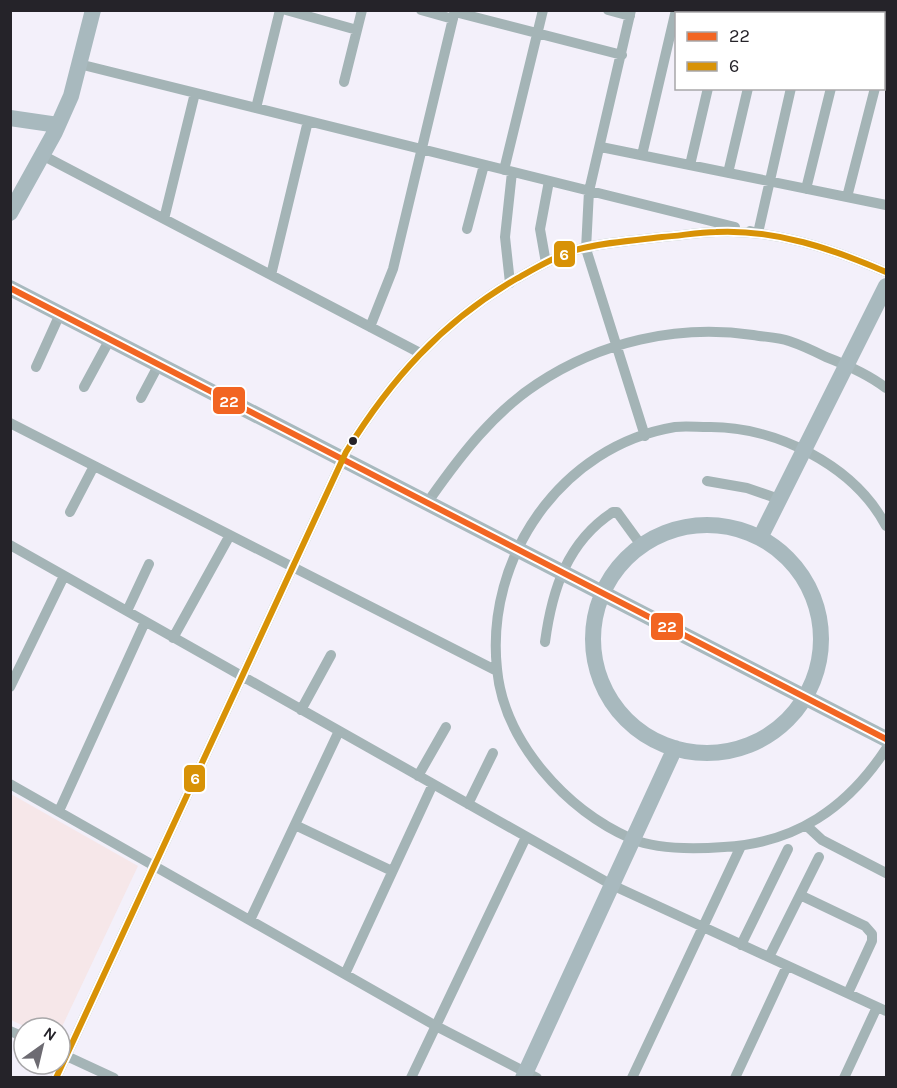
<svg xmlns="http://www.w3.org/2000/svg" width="897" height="1088" viewBox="0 0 897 1088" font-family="Karla,sans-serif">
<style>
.education{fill:#f6e7e9}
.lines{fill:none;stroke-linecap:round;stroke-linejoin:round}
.street{stroke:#a4b4b6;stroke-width:10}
.secondary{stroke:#a8b9be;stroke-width:16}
.bus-1-casing{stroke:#fff;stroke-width:10}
.bus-2-casing{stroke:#fff;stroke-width:10}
.bus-1{stroke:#f26522;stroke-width:6}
.bus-2{stroke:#d89206;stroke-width:6}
.bus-dot{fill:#252329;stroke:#fff;stroke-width:2}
.line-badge{stroke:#fff;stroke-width:2}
.badge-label{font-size:16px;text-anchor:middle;font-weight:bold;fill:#fff}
</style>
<rect width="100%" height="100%" fill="#f3f0fa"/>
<path class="education" d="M 11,794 L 138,866 L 60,1031 L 60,1028 L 28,1028 L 11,1020 Z"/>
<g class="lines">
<path class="street" d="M 286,10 L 357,30
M 421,10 L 453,19
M 608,10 L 630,16
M 631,10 L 589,191 L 586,249 L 645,436
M 455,12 L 622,55
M 726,14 L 727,10
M 765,14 L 765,10
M 809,14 L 810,10
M 849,14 L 850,10
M 884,57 L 886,45
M 79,64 L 735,227
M 344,82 L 362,10
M 256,108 L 280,10
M 601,147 L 886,205
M 42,155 L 420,353
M 642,155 L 676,10
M 690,165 L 708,88
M 504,170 L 543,10
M 728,173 L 748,88
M 806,189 L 831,88
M 847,197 L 875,88
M 164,219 L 195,93
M 467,229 L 484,165
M 750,231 L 758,233 L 791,88
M 546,263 L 540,229 L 549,181
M 271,275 L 308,121
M 510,283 L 505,237 L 512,172
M 370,327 L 393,269 L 455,10
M 36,367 L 60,314
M 84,387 L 110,339
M 141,398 L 159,364
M 10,423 L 497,671
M 707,481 L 747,488 L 779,499
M 432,496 C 461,455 494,412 537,384 C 600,342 677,324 753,335 C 764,337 778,337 789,341 C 801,345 814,351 826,357 C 847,365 869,375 886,388
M 70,512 L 94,466
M 886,526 C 854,465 775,426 708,427 C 697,427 685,426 675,427 C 561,446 485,558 497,669 C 504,742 566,810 632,839 C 658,850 696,849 724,847 C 796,843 847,808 886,749
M 10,545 L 612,885 L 886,1011
M 127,611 L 149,564
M 173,638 L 230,535
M 545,642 C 552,590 567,542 613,512 L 617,512 L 641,545
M 10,687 L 64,576
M 301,710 L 331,655
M 418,776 L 446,727
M 10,784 L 436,1026 L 537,1078
M 468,804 L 493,753
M 59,811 L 145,622
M 295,825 L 392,871
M 808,827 L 822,840 L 886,873
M 800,895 L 865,926 L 872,934 L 872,941 L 848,993
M 250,920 L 339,731
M 741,945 L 788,849
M 769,957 L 819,857
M 345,974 L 433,784
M 10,1031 L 24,1037
M 60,1053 L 114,1078
M 56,1078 L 346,452 C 391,379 441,323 516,279 C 534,269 552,258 572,251 C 601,242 633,241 662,237 C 680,236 698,232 716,232 C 775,229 833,249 886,272
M 411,1078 L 526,837
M 632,1078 L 741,846
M 735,1078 L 787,966
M 844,1078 L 877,1007"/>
<path class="secondary" d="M 10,118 L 58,125
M 10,213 L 55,132 L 71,96 L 93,10
M 10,288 L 886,739
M593 639a114 114 0 1 1 228 0a114 114 0 1 1-228 0Z
M 760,538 L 886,286
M 523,1078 L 675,748"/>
<g class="bus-1-casing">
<path id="bus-1" d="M 10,288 L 886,739"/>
</g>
<g class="bus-2-casing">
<path id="bus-2" d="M 56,1078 L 346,452 C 391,379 441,323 516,279 C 534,269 552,258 572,251 C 601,242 633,241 662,237 C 680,236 698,232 716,232 C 775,229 833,249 886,272"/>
</g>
<use href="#bus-1" class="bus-1"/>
<use href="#bus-2" class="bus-2"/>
</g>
<circle class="bus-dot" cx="353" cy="441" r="5"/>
<g class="line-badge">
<rect x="553" y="240" width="23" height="28" rx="6" fill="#d89206"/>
<rect x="212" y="386" width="34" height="29" rx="6" fill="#f26522"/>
<rect x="650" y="612" width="34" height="29" rx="6" fill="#f26522"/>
<rect x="183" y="764" width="23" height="29" rx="6" fill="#d89206"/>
</g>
<g class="badge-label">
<text x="564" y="260">6</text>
<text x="229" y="407">22</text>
<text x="667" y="632">22</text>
<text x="195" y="784">6</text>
</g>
<rect width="897" height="1088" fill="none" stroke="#252329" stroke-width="24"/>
<rect x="675" y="12" width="210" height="78" fill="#ffffff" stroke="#a8a7a9" stroke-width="1.5"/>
<rect x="687" y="32" width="30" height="9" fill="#f26522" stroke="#a8a7a9" stroke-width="1.5"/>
<text x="729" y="42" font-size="18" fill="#252329">22</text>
<rect x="687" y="62" width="30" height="9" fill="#d89206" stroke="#a8a7a9" stroke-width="1.5"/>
<text x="729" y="72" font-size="18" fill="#252329">6</text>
<g transform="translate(42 1046) rotate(34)"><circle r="28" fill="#ffffff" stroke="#a8a7a9" stroke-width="1.5"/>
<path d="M0-4.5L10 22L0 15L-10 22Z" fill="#6d6b72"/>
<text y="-9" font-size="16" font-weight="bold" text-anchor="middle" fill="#252329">N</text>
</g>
</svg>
